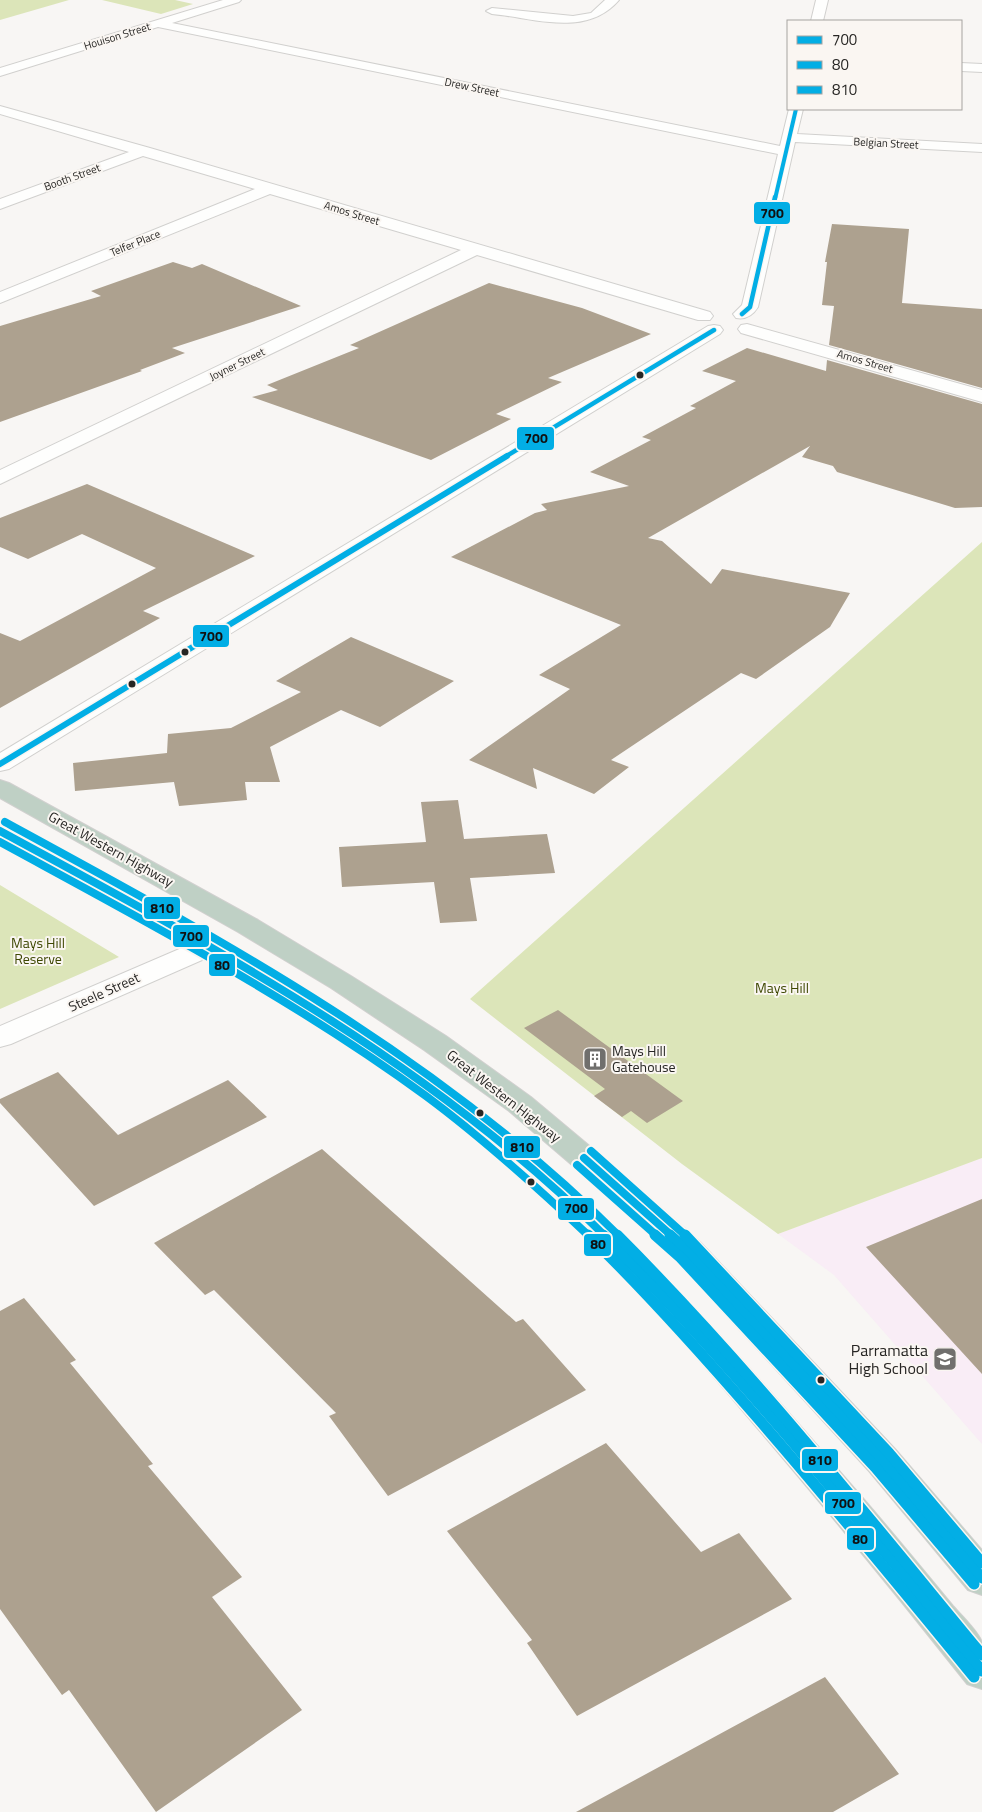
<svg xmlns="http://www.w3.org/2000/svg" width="982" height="1812" viewBox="0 0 982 1812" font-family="'Titillium Web',sans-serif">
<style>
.education{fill:#f9edf6}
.green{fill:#dce5b9}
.building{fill:#ada18f}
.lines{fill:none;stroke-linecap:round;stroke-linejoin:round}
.street-casing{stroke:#d1d0ce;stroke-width:2}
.highway-casing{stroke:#d1d0cf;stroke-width:2}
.street{fill:#fefefd;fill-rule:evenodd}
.highway{fill:#bfd0c5;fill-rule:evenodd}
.bus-1-far4-casing{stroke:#faf6f2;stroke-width:5.5}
.bus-1-far3-casing{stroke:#faf6f2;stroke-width:7}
.bus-1-far2-casing{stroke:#faf6f2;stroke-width:9}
.bus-1-far1-casing{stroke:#faf6f2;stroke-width:12}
.bus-1-casing{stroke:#faf6f2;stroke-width:14}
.bus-2-far1-casing{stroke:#faf6f2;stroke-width:12}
.bus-2-casing{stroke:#faf6f2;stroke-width:14}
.bus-3-far1-casing{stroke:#faf6f2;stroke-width:12}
.bus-3-casing{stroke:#faf6f2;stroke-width:14}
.bus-1-far4{stroke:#02aee5;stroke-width:4}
.bus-1-far3{stroke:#02aee5;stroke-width:4.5}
.bus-1-far2{stroke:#02aee5;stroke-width:6}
.bus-1-far1{stroke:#02aee5;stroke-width:8}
.bus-1{stroke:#02aee5;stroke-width:11}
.bus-2-far1{stroke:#02aee5;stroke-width:8}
.bus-2{stroke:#02aee5;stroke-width:11}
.bus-3-far1{stroke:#02aee5;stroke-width:8}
.bus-3{stroke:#02aee5;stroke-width:11}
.bus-dot{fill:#272624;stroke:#faf6f2;stroke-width:2}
.labels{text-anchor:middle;stroke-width:4;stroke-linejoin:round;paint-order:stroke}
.far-street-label{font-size:11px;fill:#272624;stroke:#faf6f2}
.street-label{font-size:14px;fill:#272624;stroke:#faf6f2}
.park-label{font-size:14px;fill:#3e4802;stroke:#faf6f2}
.poi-label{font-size:14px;fill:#272624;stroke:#faf6f2;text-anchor:start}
.near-poi-label{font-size:16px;fill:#272624;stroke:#faf6f2;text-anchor:end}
.line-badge{stroke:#faf6f2;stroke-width:2}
.pale-badge-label{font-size:14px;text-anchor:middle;font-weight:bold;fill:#111}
</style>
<rect width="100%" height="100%" fill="#f8f6f4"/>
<path class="education" d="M 982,1158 L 982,1444 L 834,1275 L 778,1234 Z"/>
<path class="green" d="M 0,0 L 69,0 L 0,20 Z
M 102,0 L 175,0 L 193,4 L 161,14 Z
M 982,542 L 982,1158 L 778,1234 L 682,1164 L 470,999 Z
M 0,885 L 119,957 L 0,1009 Z"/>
<path class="building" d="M 832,224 L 909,229 L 902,303 L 982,309 L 982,388 L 829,345 L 834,306 L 822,305 L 827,262 L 825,262 Z
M 173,262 L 192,268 L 202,264 L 301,306 L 172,348 L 185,353 L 140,370 L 142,371 L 0,422 L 0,326 L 101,296 L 91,291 Z
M 489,283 L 582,308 L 651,334 L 548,378 L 562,382 L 496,414 L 511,419 L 431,460 L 252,397 L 278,390 L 267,385 L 359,348 L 350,345 Z
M 747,348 L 826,371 L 827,360 L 982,404 L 982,507 L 955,508 L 837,472 L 833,466 L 802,457 L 810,446 L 648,538 L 662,541 L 711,584 L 722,569 L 850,593 L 830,627 L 756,679 L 741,673 L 611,760 L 629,767 L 594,794 L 533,768 L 537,789 L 469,760 L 570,689 L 539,675 L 621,625 L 451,557 L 535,513 L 547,510 L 541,504 L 629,486 L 590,472 L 651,440 L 642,437 L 696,408 L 690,406 L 736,381 L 702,371 Z
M 87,484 L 255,556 L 143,611 L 160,618 L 0,708 L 0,633 L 20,641 L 156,568 L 82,534 L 28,559 L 0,547 L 0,518 Z
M 351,637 L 454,681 L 380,727 L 341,710 L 270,747 L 280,782 L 245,782 L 247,800 L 179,806 L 174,782 L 75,791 L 73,763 L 167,753 L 168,734 L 231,728 L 301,692 L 276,681 Z
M 458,800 L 464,839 L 547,834 L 555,873 L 470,878 L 477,921 L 440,923 L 434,882 L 342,887 L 339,847 L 426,842 L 421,802 Z
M 558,1010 L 683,1101 L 647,1123 L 631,1111 L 622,1117 L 594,1096 L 605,1089 L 524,1028 Z
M 58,1072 L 118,1135 L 228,1080 L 267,1117 L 94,1206 L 0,1103 L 0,1099 Z
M 322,1149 L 516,1322 L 523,1319 L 586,1390 L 388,1496 L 329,1416 L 336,1413 L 214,1290 L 205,1295 L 154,1243 Z
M 982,1199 L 982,1374 L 866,1247 Z
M 24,1298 L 76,1360 L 70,1363 L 153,1464 L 148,1466 L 242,1577 L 212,1597 L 302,1710 L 156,1812 L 69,1690 L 62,1695 L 0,1609 L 0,1311 Z
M 606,1443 L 701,1552 L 739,1533 L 792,1599 L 577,1716 L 527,1643 L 532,1640 L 447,1531 Z
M 825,1677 L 899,1774 L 833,1812 L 576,1812 Z"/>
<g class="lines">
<g class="street-casing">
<path id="street" d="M 223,0 L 241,0 L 239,2 L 172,23 L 780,146 L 789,109 L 803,109 L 797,134 L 982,144 L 982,152 L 795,142 L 758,307 C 753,315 746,320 736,318 L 733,314 L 742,305 L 778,154 L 158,27 L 0,76 L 0,68 Z
M 605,0 L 619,0 C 586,38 535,18 492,14 L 486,11 L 492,8 L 573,16 L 591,13 Z
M 816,0 L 828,0 L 823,21 L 811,21 Z
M 961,63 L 982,64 L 982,72 L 961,71 Z
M 0,106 L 150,148 L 710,312 L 713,316 L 710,320 L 698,320 L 477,255 L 0,484 L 0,470 L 461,250 L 270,194 L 0,303 L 0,292 L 255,189 L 143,156 L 0,209 L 0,199 L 129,152 L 0,114 Z
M 747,324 L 982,390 L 982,402 L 741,333 L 738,329 L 741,325 Z
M 714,325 L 720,326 L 723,330 L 720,334 L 9,769 L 0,771 L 0,753 L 708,326 Z
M 208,938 L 218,941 L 222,947 L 218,953 L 11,1044 L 0,1047 L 0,1026 L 198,941 Z"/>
</g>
<g class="highway-casing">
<path id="highway" d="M 0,780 L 9,783 L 258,920 L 351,976 L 446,1036 L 531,1097 L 629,1179 L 700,1242 L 895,1449 L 982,1550 L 982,1595 L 968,1590 L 869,1471 L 676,1260 L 607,1195 L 509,1111 L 424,1050 L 331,988 L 238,932 L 0,798 Z
M 0,823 L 9,825 C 177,916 351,1004 500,1125 C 632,1231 744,1360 854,1488 C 888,1527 921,1567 953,1606 C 961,1615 980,1633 982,1643 C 982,1655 982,1676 982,1689 L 967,1684 C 896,1594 823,1505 748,1417 C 664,1318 577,1220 475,1138 C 330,1020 164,931 0,842 Z"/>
</g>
<use href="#street" class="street"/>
<use href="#highway" class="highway"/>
<g class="bus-1-far4-casing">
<path id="bus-1-far4" d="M 775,199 L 796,109"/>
</g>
<g class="bus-1-far3-casing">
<path id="bus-1-far3" d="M 742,314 L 750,307 L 775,197
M 505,457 L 714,330"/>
</g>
<g class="bus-1-far2-casing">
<path id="bus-1-far2" d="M 0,764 L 507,456"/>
</g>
<g class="bus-1-far1-casing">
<path id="bus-1-far1" d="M 0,831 C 214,947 431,1062 605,1236
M 584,1158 L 672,1236"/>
</g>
<g class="bus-1-casing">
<path id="bus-1" d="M 603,1235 C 739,1371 860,1522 982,1671
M 670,1235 L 688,1251 L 882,1460 L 982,1578"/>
</g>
<g class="bus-2-far1-casing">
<path id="bus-2-far1" d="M 0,842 C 145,921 292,998 426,1096 C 484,1139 537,1187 589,1236
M 577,1165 L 657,1236"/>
</g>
<g class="bus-2-casing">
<path id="bus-2" d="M 588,1235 C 647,1292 702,1354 755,1415 C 830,1501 902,1589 974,1677
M 655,1235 L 681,1258 L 875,1467 L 974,1584"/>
</g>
<g class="bus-3-far1-casing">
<path id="bus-3-far1" d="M 5,822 C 224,941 441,1058 619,1236
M 591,1151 L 686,1236"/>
</g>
<g class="bus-3-casing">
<path id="bus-3" d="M 617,1235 C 748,1366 864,1512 982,1655
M 685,1235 L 889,1453 L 982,1563"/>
</g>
<use href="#bus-1-far4" class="bus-1-far4"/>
<use href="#bus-1-far3" class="bus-1-far3"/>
<use href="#bus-1-far2" class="bus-1-far2"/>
<use href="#bus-1-far1" class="bus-1-far1"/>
<use href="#bus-1" class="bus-1"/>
<use href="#bus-2-far1" class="bus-2-far1"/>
<use href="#bus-2" class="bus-2"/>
<use href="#bus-3-far1" class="bus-3-far1"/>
<use href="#bus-3" class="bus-3"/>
</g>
<defs>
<g id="building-square" transform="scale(1.25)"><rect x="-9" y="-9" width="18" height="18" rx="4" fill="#706f6d" stroke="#faf6f2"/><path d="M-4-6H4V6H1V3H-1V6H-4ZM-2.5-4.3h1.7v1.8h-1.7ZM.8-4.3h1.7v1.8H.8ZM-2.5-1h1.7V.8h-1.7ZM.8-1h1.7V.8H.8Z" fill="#fff"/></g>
<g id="school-square" transform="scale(1.25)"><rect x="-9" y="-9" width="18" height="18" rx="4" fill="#706f6d" stroke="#faf6f2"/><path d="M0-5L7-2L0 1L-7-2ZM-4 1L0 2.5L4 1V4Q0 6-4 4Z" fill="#fff"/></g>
</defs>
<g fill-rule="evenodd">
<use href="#building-square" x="595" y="1059"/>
<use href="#school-square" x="945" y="1359"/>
</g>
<g class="bus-dot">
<circle cx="640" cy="375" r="4.5"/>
<circle cx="185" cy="652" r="4.5"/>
<circle cx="132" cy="684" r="4.5"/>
<circle cx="480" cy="1113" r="4.5"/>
<circle cx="531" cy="1182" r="4.5"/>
<circle cx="821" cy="1380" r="4.5"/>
</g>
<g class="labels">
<g class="far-street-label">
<text transform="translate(117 36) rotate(-17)" y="4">Houison Street</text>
<text transform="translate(472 87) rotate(12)" y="4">Drew Street</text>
<text transform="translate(886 143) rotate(3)" y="4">Belgian Street</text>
<text transform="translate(72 177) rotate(-20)" y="4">Booth Street</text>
<text transform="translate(352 213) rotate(17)" y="4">Amos Street</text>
<text transform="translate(135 243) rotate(-22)" y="4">Telfer Place</text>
<text transform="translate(865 361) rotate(16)" y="4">Amos Street</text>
<text transform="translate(237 364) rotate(-26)" y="4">Joyner Street</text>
</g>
<g class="street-label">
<text transform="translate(111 849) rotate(29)" y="5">Great Western Highway</text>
<text transform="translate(104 992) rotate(-24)" y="5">Steele Street</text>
<text transform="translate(504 1096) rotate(38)" y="5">Great Western Highway</text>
</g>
<g class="park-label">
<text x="38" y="948">Mays Hill<tspan x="38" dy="16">Reserve</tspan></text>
<text x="782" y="993">Mays Hill</text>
</g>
<g class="poi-label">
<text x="612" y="1056">Mays Hill<tspan x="612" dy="16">Gatehouse</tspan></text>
</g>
<g class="near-poi-label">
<text x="928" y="1356">Parramatta<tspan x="928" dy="18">High School</tspan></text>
</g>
</g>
<g class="line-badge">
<rect x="753" y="201" width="38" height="24" rx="5" fill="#02aee5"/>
<rect x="516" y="426" width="39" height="25" rx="5" fill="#02aee5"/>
<rect x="192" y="624" width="38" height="24" rx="5" fill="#02aee5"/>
<rect x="143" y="896" width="38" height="24" rx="5" fill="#02aee5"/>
<rect x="172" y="924" width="38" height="24" rx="5" fill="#02aee5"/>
<rect x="208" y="953" width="28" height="24" rx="5" fill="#02aee5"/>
<rect x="503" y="1135" width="38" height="24" rx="5" fill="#02aee5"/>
<rect x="557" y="1197" width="38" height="24" rx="5" fill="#02aee5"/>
<rect x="583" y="1233" width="29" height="24" rx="5" fill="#02aee5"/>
<rect x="801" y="1448" width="38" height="24" rx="5" fill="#02aee5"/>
<rect x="824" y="1491" width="38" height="24" rx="5" fill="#02aee5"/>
<rect x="846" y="1527" width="29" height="24" rx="5" fill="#02aee5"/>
</g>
<g class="pale-badge-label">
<text x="772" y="218">700</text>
<text x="536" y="443">700</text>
<text x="211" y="641">700</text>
<text x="162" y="913">810</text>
<text x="191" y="941">700</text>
<text x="222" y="970">80</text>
<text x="522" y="1152">810</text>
<text x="576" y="1213">700</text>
<text x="598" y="1249">80</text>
<text x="820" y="1465">810</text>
<text x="843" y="1508">700</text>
<text x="860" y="1544">80</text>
</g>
<rect x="787" y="20" width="175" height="90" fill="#faf6f2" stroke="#a6a3a0"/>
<rect x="797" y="36" width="25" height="8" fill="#02aee5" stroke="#a6a3a0"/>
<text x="832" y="45" font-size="15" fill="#272624">700</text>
<rect x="797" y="61" width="25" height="8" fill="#02aee5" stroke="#a6a3a0"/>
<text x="832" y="70" font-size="15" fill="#272624">80</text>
<rect x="797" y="86" width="25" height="8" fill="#02aee5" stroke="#a6a3a0"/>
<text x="832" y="95" font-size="15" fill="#272624">810</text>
</svg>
